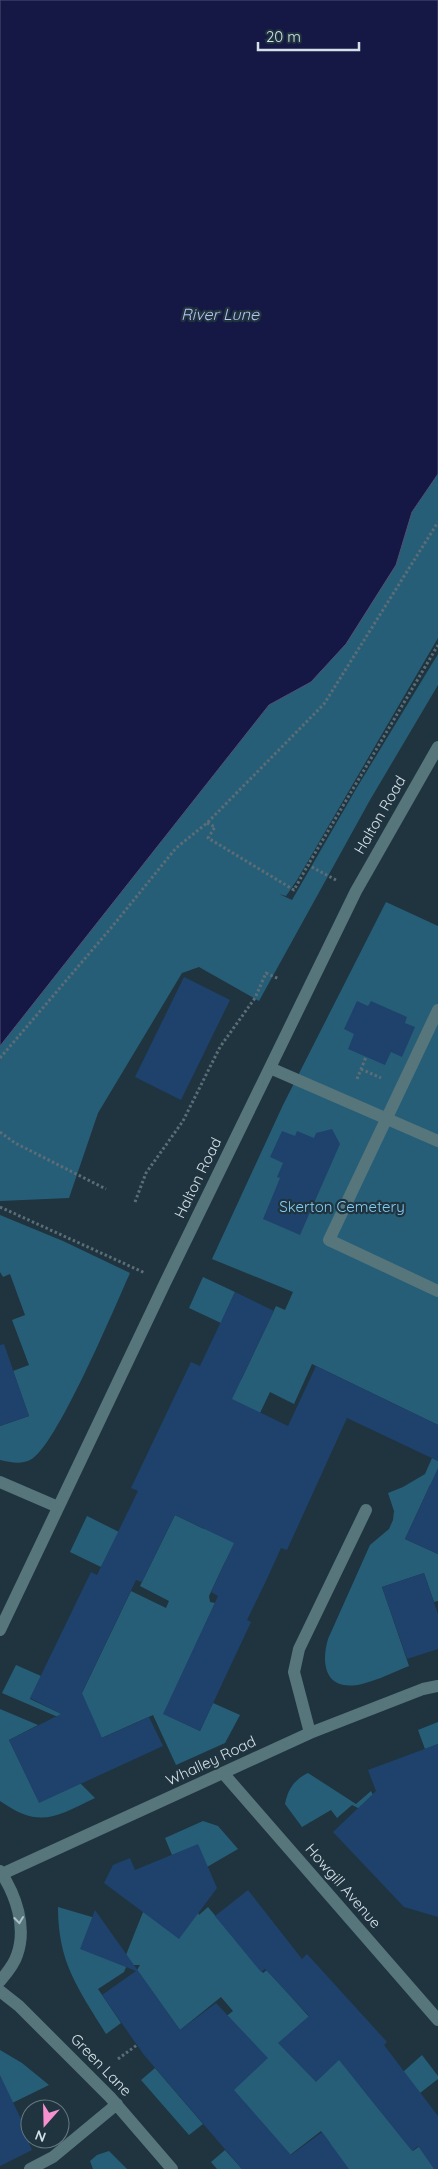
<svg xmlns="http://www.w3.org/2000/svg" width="438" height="2169" viewBox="0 0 438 2169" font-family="Quicksand,sans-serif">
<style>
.green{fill:#275e77}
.water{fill:#151744;stroke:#4e5375}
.building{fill:#1e426c}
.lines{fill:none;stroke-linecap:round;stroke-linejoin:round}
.path{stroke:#5b6d77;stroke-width:3;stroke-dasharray:2.5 2.5;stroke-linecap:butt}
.minor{stroke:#56767c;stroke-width:12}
.oneway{stroke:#aec0c7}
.labels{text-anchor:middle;stroke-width:4.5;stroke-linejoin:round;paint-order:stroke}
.street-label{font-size:15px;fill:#d4e0e7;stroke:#1f343f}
.park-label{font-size:15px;fill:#84cef4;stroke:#1f343f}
.water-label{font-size:16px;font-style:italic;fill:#b9c2f2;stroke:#1f343f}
</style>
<rect width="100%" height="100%" fill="#1f343f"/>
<path class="green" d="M 438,474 L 438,638 L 297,880 L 286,896 L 279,894 L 292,900 L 356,789 L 438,654 L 438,685 L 370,800 L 259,1001 L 199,967 L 182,973 L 98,1113 L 69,1198 L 0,1201 L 0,1046 L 269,705 L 311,682 L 396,565 L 412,512 Z
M 386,902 L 438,926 L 438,1425 L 312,1364 L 294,1404 L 270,1392 L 250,1434 L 287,1451 L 224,1564 L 209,1596 L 210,1602 L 215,1603 L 164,1714 L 200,1731 L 213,1703 L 240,1715 L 225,1743 L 176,1765 L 153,1715 L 79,1748 L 72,1723 L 2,1693 L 16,1665 L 41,1676 L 30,1699 L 70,1718 L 131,1591 L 166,1608 L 169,1601 L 140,1586 L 175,1515 L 204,1529 L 214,1415 L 242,1378 L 276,1306 L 285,1310 L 293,1292 L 212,1259 L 283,1105 Z
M 0,1215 L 63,1241 L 130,1273 C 116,1304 55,1450 30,1460 C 20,1465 10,1462 0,1460 L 0,1426 L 29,1416 L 13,1371 L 29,1365 L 12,1320 L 25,1315 L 10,1274 L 3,1277 L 0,1272 Z
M 203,1277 L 235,1292 L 221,1323 L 189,1308 Z
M 432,1458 L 438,1461 L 438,1489 L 430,1485 L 405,1539 L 438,1554 L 438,1601 L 434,1602 L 424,1573 L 382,1587 L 409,1666 C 394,1672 378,1680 362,1684 C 327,1692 320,1667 328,1639 L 370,1545 L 389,1529 L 393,1520 L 394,1511 L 388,1493 L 403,1487 L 425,1474 Z
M 87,1516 L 119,1532 L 101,1567 L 70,1552 Z
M 0,1709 L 38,1725 L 9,1740 L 37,1798 L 80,1783 L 95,1798 C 55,1817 40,1829 0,1801 Z
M 438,1722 L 438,1744 L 425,1749 L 418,1730 Z
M 308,1773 L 356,1804 L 371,1791 L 381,1812 L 358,1808 L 352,1805 L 337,1818 L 331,1810 L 302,1827 L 285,1804 C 288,1789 294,1780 308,1773 Z
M 203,1821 L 218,1826 L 238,1849 L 207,1867 L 172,1855 L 165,1838 Z
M 189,1893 L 199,1915 L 208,1907 L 263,1973 L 267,1970 L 337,2048 L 361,2087 L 413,2151 L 421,2145 L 434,2169 L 310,2169 L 330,2143 L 321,2131 L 290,2155 L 192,2043 L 233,2011 L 221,1997 L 180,2030 L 137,1970 L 140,1965 L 127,1965 L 124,1972 L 98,1989 L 121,2023 L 106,2034 C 78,1988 58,1963 58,1907 L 92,1917 L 122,1965 L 147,1902 Z
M 0,2050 L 22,2063 L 49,2085 L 0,2109 Z
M 422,2055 L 438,2076 L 438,2079 L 420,2093 L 403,2072 Z
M 155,2068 L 203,2124 L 189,2135 L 141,2080 Z
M 225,2150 L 242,2169 L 217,2169 L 211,2162 Z
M 109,2151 L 127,2169 L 93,2169 L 90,2161 L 97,2155 Z"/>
<path class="water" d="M 0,0 L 438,0 L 438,474 L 412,512 L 396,565 L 346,644 L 311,682 L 269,705 L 0,1046 Z"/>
<path class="building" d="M 184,977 L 230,1000 L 181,1100 L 135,1077 Z
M 357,1001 L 368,1006 L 371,1001 L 407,1017 L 405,1023 L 415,1027 L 402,1057 L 391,1052 L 385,1065 L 348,1049 L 354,1034 L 344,1029 Z
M 332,1129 L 340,1144 L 300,1235 L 263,1219 L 280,1178 L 277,1177 L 283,1163 L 270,1157 L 282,1131 L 295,1136 L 297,1131 L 314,1138 L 316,1133 Z
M 235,1292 L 274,1311 L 232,1399 L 288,1426 L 316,1366 L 438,1425 L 438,1461 L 347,1418 L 287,1550 L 281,1548 L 265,1583 L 247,1620 L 251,1622 L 200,1731 L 163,1714 L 218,1596 L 211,1592 L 234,1543 L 175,1515 L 142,1582 L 136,1580 L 82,1693 L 102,1738 L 149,1717 L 163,1746 L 39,1803 L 9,1740 L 61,1714 L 30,1698 L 91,1572 L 97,1575 L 138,1491 L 131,1488 L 191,1362 L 200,1366 Z
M 4,1344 L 29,1416 L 0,1426 L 0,1345 Z
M 438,1468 L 438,1554 L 405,1539 Z
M 424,1573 L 438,1614 L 438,1649 L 407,1659 L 382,1587 Z
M 438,1744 L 438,1917 L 404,1907 L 333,1832 L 376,1791 L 368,1770 Z
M 198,1844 L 217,1888 L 179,1939 L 104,1883 L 113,1865 L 130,1858 L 135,1870 Z
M 248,1890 L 302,1959 L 307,1954 L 387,2042 L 384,2045 L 438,2116 L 438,2169 L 434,2169 L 418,2146 L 412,2151 L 339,2060 L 316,2082 L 278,2043 L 309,2016 L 265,1969 L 261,1972 L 215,1916 Z
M 95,1910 L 180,2030 L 216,2003 L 268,2058 L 234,2090 L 291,2155 L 322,2132 L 349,2169 L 242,2169 L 144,2055 L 102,1995 L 136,1971 L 80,1949 Z
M 0,2075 L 32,2142 L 29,2143 L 32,2150 L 0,2166 Z"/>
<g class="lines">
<path class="path" d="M 207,823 L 215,827 L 208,838 L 294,890 L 308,865
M 336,880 L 308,865 L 438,645
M 0,1058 L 111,928 L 176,848 L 207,823 L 324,704 L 438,522
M 361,1069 L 381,1078
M 357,1079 L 366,1057
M 0,1132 L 15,1143 L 106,1189
M 135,1202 L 146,1173 L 183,1121 L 220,1047 L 255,998 L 266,973 L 279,979
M 0,1207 L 145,1273
M 118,2059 L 137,2045"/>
<path class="minor" d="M 438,1010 L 329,1240 L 438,1291
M 270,1068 L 438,1141
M 0,1482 L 58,1507
M 0,1630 L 165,1283 L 356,891 L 438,747
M 310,1733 L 294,1672 L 299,1649 L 366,1510
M 223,1773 L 438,2020
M 0,1871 C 16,1895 27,1927 17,1955 C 14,1965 6,1974 0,1981
M 2,1874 L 310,1733 L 423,1689 L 438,1686
M 0,1991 L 19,2006 L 110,2097 L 172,2169
M 30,2169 L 53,2157 L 117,2104"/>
</g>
<defs><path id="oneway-chevron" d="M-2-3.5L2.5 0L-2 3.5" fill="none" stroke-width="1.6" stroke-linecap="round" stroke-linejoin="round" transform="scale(1.25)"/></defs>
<use class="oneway" href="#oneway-chevron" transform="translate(19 1920) rotate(84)"/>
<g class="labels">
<g class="street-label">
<text transform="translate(380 815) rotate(-60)" y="5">Halton Road</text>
<text transform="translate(198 1178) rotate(-64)" y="5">Halton Road</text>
<text transform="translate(211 1761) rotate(-25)" y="5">Whalley Road</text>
<text transform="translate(343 1886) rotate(49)" y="5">Howgill Avenue</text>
<text transform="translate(101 2065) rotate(46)" y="5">Green Lane</text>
</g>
<g class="park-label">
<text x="342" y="1212">Skerton Cemetery</text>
</g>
<g class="water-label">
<text x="220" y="320">River Lune</text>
</g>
</g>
<g transform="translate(45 2124) rotate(200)"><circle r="24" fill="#1f343f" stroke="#677982"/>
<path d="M0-4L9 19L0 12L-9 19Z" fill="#f690cf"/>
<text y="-8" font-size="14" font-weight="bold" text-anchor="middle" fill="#d4e0e7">N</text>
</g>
<path d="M258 42v8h101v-8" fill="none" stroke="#d4e0e7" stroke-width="2.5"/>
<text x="266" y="42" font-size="15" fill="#d4e0e7" stroke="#1f343f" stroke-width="4" paint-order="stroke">20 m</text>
</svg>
